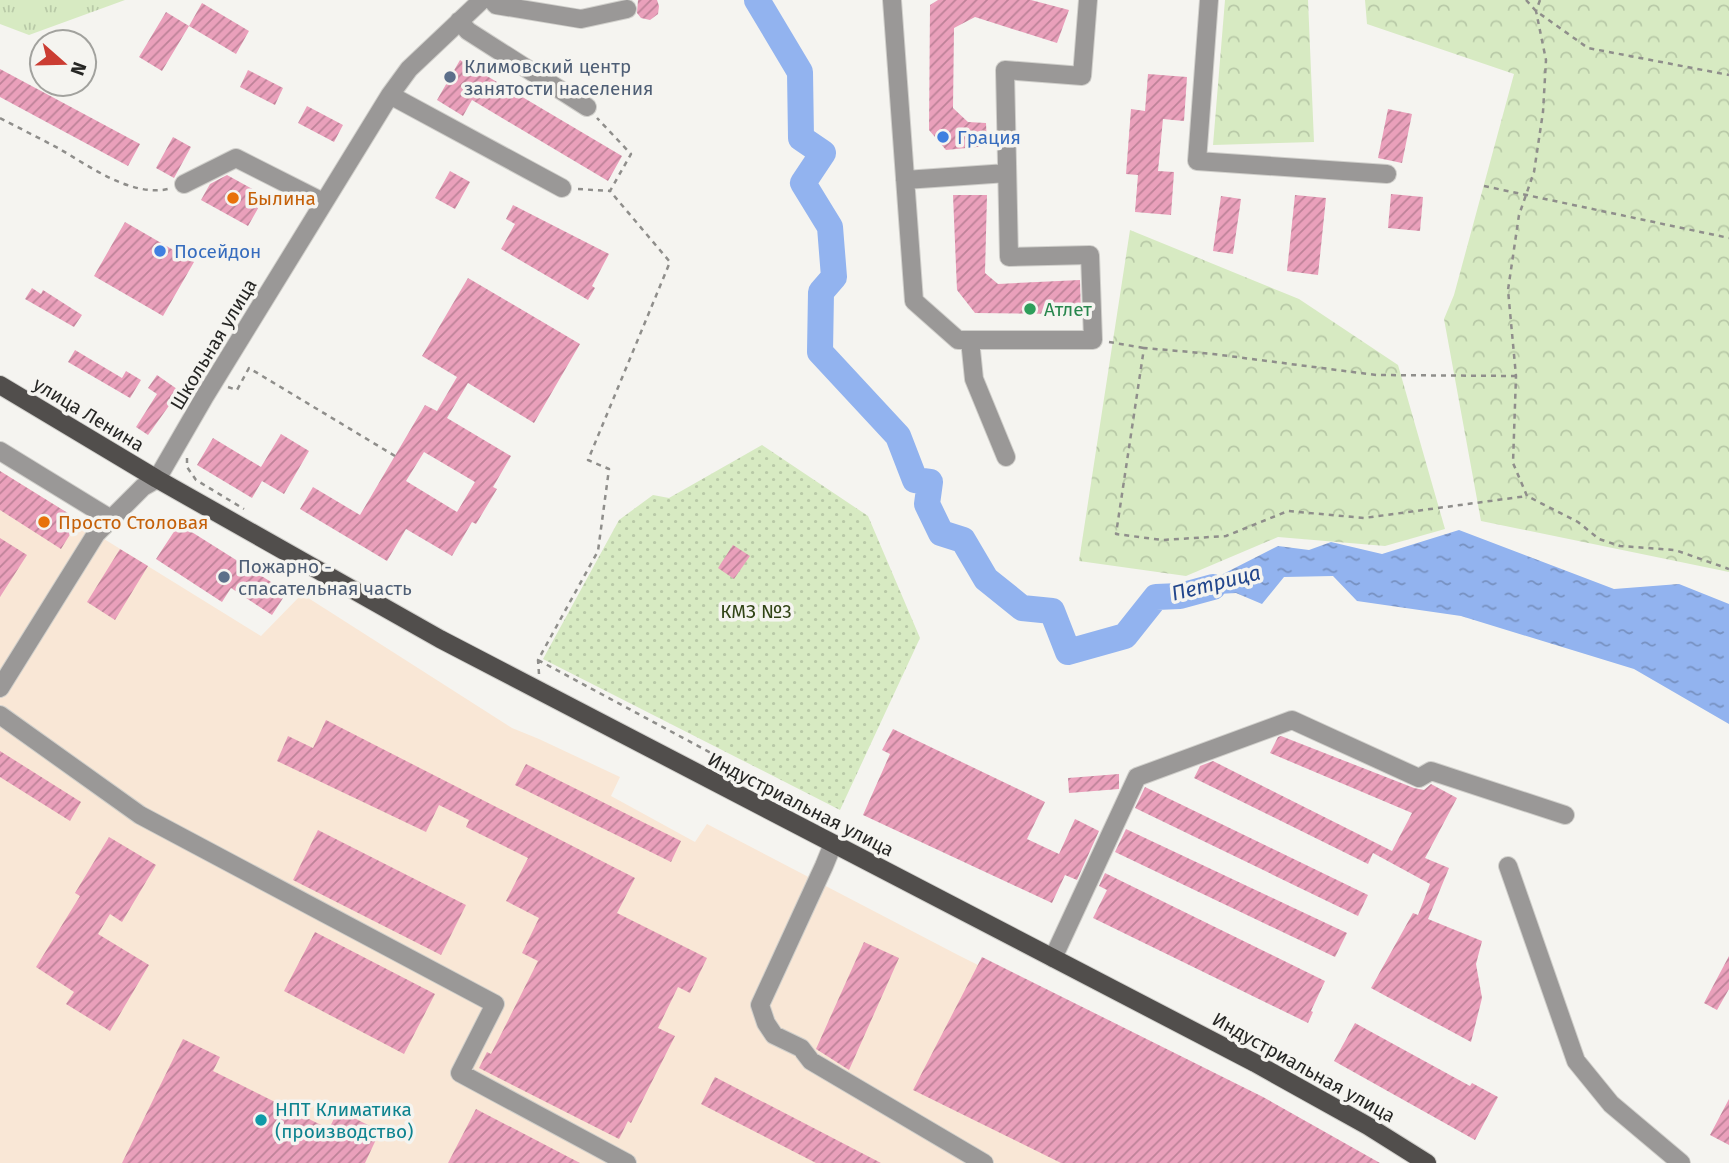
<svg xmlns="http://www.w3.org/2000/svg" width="1729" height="1163" viewBox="0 0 1729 1163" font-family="'Fira Sans',sans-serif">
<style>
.industrial{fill:#f9e7d6}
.grass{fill:url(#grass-tufts)}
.forest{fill:url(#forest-crowns)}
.garden{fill:url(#garden-dots)}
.water{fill:url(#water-ripples)}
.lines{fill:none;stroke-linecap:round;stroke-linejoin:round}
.river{stroke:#92b3ef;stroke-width:26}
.building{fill:url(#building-hatch);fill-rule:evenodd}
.minor-casing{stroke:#d0cfcb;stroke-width:20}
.major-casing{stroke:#d0cfcb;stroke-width:20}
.path{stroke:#8f8e8b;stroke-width:2.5;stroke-dasharray:5 5;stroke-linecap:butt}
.minor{stroke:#9a9897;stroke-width:18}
.major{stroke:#514e4c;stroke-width:18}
.service-dot{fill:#5c6f8a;stroke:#f5f4f0;stroke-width:2.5}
.shop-dot{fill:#3f7fe0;stroke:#f5f4f0;stroke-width:2.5}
.food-dot{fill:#e8710a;stroke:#f5f4f0;stroke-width:2.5}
.leisure-dot{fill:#2e9e5b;stroke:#f5f4f0;stroke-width:2.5}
.culture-dot{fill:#0f9aa8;stroke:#f5f4f0;stroke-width:2.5}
.labels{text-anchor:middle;stroke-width:7;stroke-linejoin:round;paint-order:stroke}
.service-label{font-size:19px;fill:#4e5e75;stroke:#f5f4f0;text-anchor:start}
.shop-label{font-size:19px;fill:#366cbe;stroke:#f5f4f0;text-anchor:start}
.food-label{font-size:19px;fill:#c56008;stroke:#f5f4f0;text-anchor:start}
.leisure-label{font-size:19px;fill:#27864d;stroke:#f5f4f0;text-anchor:start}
.street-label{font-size:19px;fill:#262624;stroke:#f5f4f0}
.park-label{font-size:19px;fill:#314416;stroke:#f5f4f0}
.culture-label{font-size:19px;fill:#0d838f;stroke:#f5f4f0;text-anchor:start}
.water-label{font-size:21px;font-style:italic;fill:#22468c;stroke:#f5f4f0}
</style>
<defs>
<pattern id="grass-tufts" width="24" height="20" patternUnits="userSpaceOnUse" patternTransform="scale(1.75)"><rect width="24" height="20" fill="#d7eac2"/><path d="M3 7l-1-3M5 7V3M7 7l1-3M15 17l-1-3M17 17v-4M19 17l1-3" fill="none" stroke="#b8c9a7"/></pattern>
<pattern id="forest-crowns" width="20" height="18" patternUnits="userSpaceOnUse" patternTransform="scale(1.75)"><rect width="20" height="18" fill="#d7eac2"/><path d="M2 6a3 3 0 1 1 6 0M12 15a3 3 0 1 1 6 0" fill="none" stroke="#b8c9a7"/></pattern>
<pattern id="garden-dots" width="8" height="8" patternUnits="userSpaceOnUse" patternTransform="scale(1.75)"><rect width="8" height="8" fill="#d7eac2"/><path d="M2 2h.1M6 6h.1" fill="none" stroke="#b8c9a7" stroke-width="1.8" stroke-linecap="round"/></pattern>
<pattern id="water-ripples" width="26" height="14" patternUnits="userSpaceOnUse" patternTransform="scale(1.75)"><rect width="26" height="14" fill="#92b3ef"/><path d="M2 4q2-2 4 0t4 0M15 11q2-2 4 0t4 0" fill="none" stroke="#7791c1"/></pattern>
<pattern id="building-hatch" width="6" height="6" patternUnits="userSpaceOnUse" patternTransform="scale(1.75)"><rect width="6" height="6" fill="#eaa0bb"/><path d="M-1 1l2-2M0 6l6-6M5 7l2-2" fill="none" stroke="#bd8298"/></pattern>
</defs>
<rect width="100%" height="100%" fill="#f5f4f0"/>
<path class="industrial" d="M 0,471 L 79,520 L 78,523 L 96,534 L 261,636 L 302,594 L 512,728 L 539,739 L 620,777 L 611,796 L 695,842 L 707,824 L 958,955 L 1255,1103 L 1357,1163 L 0,1163 Z"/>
<path class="grass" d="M 0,0 L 125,0 L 29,35 L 0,24 Z"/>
<path class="forest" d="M 1225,0 L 1308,0 L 1314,142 L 1213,145 Z
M 1365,0 L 1729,0 L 1729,572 L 1481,521 L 1444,319 L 1454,295 L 1514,74 L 1367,24 Z
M 1130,230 L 1299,299 L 1398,365 L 1445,529 L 1385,546 L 1278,537 L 1186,576 L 1079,561 Z"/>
<path class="garden" d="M 762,445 L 868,516 L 920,638 L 840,810 L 543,659 L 619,520 L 653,495 L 669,498 Z"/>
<path class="water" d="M 1459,530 L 1614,589 L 1679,584 L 1729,604 L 1729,724 L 1634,669 L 1461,616 L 1357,601 L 1333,576 L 1284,577 L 1262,604 L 1236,593 L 1180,596 L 1278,546 L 1309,550 L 1331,542 L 1382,554 Z"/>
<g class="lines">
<path class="river" d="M 757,0 L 800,72 L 801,138 L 823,153 L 803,183 L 830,227 L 834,277 L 821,292 L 820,352 L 898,436 L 915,480 L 930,482 L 927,504 L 941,533 L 963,540 L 986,579 L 1022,608 L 1052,611 L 1068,652 L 1125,636 L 1156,597 L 1180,596 L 1213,587"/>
</g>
<path class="building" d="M 638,0 L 657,0 L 659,6 L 658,14 L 650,20 L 641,18 L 637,13 Z
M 938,0 L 1031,0 L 1069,10 L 1057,43 L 975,17 L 954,28 L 953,108 L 968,122 L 986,123 L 987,146 L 946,150 L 929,130 L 930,5 Z
M 202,3 L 249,31 L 236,54 L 189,26 Z
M 166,12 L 189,26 L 162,71 L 139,57 Z
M 460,60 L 622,156 L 608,181 L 472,100 L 463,116 L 437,100 Z
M 0,69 L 140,144 L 128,166 L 0,97 Z
M 248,70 L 283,88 L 275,105 L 240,87 Z
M 1148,74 L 1187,77 L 1184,121 L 1163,119 L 1158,171 L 1174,172 L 1171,215 L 1135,212 L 1138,175 L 1126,174 L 1131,109 L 1145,111 Z
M 307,106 L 343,125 L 334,142 L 298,123 Z
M 1388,109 L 1412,114 L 1402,163 L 1378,158 Z
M 173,137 L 191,147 L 174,178 L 156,168 Z
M 450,171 L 470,182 L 455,209 L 435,198 Z
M 227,175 L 265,196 L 248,226 L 201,200 L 210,184 Z
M 1391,194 L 1423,197 L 1420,231 L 1388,228 Z
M 953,195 L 987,195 L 985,273 L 998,284 L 1080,280 L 1081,314 L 975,313 L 957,290 Z
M 1295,195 L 1326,198 L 1318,275 L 1287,271 Z
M 1221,196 L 1241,199 L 1233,254 L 1213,251 Z
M 513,205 L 609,254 L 592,286 L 595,288 L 588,300 L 501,249 L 515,224 L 506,219 Z
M 125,222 L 194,262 L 163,316 L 94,276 Z
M 468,278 L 580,344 L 534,423 L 468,383 L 447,418 L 511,456 L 493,487 L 497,489 L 476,524 L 472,522 L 452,556 L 406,529 L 387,561 L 300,509 L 313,487 L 360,515 L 425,405 L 437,411 L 457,377 L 422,356 ZM 424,452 L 475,482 L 457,512 L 406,481 Z
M 32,288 L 41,294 L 43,290 L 82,315 L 74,327 L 25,299 Z
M 75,350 L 122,378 L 126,371 L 141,380 L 130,398 L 68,362 Z
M 157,375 L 177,389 L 169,402 L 171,403 L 148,435 L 136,427 L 157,394 L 148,388 Z
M 281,434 L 309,451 L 284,494 L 262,481 L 252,498 L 197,465 L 213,438 L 261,467 Z
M 0,471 L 79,520 L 61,549 L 0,510 Z
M 179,524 L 287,592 L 272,615 L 231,588 L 222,602 L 156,559 Z
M 0,538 L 27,555 L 0,597 Z
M 733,545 L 750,556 L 734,579 L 718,568 Z
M 120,549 L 148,566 L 115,620 L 87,602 Z
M 326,720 L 635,878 L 617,913 L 707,958 L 690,993 L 678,987 L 658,1028 L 675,1036 L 631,1123 L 628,1121 L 619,1139 L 479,1068 L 487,1052 L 491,1054 L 538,961 L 522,953 L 539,918 L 506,901 L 528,858 L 466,827 L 469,820 L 439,805 L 426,832 L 277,761 L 288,736 L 313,748 Z
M 893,729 L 1045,802 L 1027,839 L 1059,854 L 1075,819 L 1099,831 L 1077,880 L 1065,875 L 1052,903 L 863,815 L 890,754 L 882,750 Z
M 1281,736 L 1414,788 L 1424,790 L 1431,784 L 1457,798 L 1425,858 L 1449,868 L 1428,919 L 1482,941 L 1476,964 L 1482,998 L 1471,1042 L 1371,988 L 1413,913 L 1418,915 L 1430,884 L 1373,853 L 1368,864 L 1194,778 L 1200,766 L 1213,761 L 1392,851 L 1412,813 L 1270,753 L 1278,737 Z
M 0,751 L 81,802 L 70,821 L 0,777 Z
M 526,764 L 681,841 L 671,862 L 515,785 Z
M 1119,774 L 1119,789 L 1069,793 L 1068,778 Z
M 1145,787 L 1368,895 L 1358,916 L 1135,808 Z
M 1126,829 L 1347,933 L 1335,957 L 1115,852 Z
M 318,830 L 466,905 L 441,955 L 293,880 Z
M 109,837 L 156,865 L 122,922 L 110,914 L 98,934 L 149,965 L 110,1031 L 66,1004 L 74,992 L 36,967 L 80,896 L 75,893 Z
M 1105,873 L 1325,981 L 1311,1011 L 1313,1012 L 1308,1023 L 1093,918 L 1107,890 L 1099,886 Z
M 315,932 L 435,994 L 404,1054 L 284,991 Z
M 864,942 L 899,958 L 849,1070 L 816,1049 Z
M 1729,956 L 1729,989 L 1717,1010 L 1704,1003 Z
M 982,957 L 1263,1097 L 1380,1163 L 1061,1163 L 913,1090 Z
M 1355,1023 L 1470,1086 L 1472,1083 L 1498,1097 L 1475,1140 L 1334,1061 Z
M 183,1039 L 220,1057 L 213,1071 L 329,1129 L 338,1110 L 380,1131 L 365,1163 L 122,1163 Z
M 715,1077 L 881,1163 L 816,1163 L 701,1104 Z
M 1729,1099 L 1729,1145 L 1710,1135 Z
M 476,1109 L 580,1163 L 448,1163 Z"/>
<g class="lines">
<g class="minor-casing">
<path id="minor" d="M 492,0 L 496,5 L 581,19 L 627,9
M 892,0 L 914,301 L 958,340 L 1093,340 L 1090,255 L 1009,257 L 1005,70 L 1082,76 L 1088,0
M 1209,0 L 1197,161 L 1387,174
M 459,21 L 468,31 L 587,107
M 390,95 L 562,188
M 905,180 L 1007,173
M 184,184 L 236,158 L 323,202
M 970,340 L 974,379 L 1006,457
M 0,451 L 111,519
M 0,688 L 96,534 L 143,487 L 157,479 L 205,396 L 390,95 L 409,69 L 482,0
M 0,715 L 140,815 L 495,1004 L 460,1073 L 627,1163
M 833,844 L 824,866 L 760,1005 L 766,1023 L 774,1035 L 801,1048 L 811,1061 L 984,1163
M 1508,866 L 1576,1061 L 1611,1104 L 1681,1163
M 1053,958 L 1137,777 L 1292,720 L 1419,778 L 1431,771 L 1565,815"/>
</g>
<g class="major-casing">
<path id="major" d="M 0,385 L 157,479 L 440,639 L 1255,1063 L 1368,1126 L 1427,1163"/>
</g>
<path class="path" d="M 1526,0 L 1536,11 L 1588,48 L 1729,75
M 1540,0 L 1536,11 L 1546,60 L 1543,112 L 1534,172 L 1519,215 L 1508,290 L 1516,376 L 1513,463 L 1527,496 L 1578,522 L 1599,539 L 1620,546 L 1675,550 L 1729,569
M 0,118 C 19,128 39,138 58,148 C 89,166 131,197 168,189
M 1484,186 L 1729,238
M 578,189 L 610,191
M 1109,342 L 1144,348
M 1516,376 L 1376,375 L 1213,354 L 1144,348 L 1116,534 L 1162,540 L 1226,536 L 1288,511 L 1364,518 L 1527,496
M 228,387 L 237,390 L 249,368 L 395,456
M 187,458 L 187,467 L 196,480 L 244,509
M 538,660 L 873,840 L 890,854
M 539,674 L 538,660 L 598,551 L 609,469 L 588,460 L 670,262 L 610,191 L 631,154 L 597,118"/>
<use href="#minor" class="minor"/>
<use href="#major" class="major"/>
</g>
<g class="service-dot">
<circle cx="450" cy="77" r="7"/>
<circle cx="224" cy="577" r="7"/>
</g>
<g class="shop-dot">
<circle cx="943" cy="137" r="7"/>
<circle cx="160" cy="251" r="7"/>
</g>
<g class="food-dot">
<circle cx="233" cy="198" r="7"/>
<circle cx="44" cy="522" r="7"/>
</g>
<circle class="leisure-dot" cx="1030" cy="309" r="7"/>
<circle class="culture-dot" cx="261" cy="1120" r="7"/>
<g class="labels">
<g class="service-label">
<text x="464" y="73">Климовский центр<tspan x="464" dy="22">занятости населения</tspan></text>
<text x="238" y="573">Пожарно -<tspan x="238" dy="22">спасательная часть</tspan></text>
</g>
<g class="shop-label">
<text x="957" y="144">Грация</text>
<text x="174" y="258">Посейдон</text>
</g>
<g class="food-label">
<text x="247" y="205">Былина</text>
<text x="58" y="529">Просто Столовая</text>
</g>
<g class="leisure-label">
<text x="1044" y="316">Атлет</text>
</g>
<g class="street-label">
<text transform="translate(213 344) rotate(-59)" y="7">Школьная улица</text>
<text transform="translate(89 414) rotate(31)" y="7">улица Ленина</text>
<text transform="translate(801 804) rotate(27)" y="7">Индустриальная улица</text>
<text transform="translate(1304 1067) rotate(29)" y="7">Индустриальная улица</text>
</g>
<g class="park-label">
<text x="756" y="618">КМЗ №3</text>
</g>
<g class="culture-label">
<text x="275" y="1116">НПТ Климатика<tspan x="275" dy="22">(производство)</tspan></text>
</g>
<g class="water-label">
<text transform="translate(1216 583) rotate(-14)" y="7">Петрица</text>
</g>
</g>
<g transform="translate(63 63) rotate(110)"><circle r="33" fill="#f5f4f0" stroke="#a2a29e" stroke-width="2"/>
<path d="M0-5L12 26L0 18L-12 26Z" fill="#cb3d33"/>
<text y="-10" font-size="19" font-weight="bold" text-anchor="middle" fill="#262624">N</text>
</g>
</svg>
